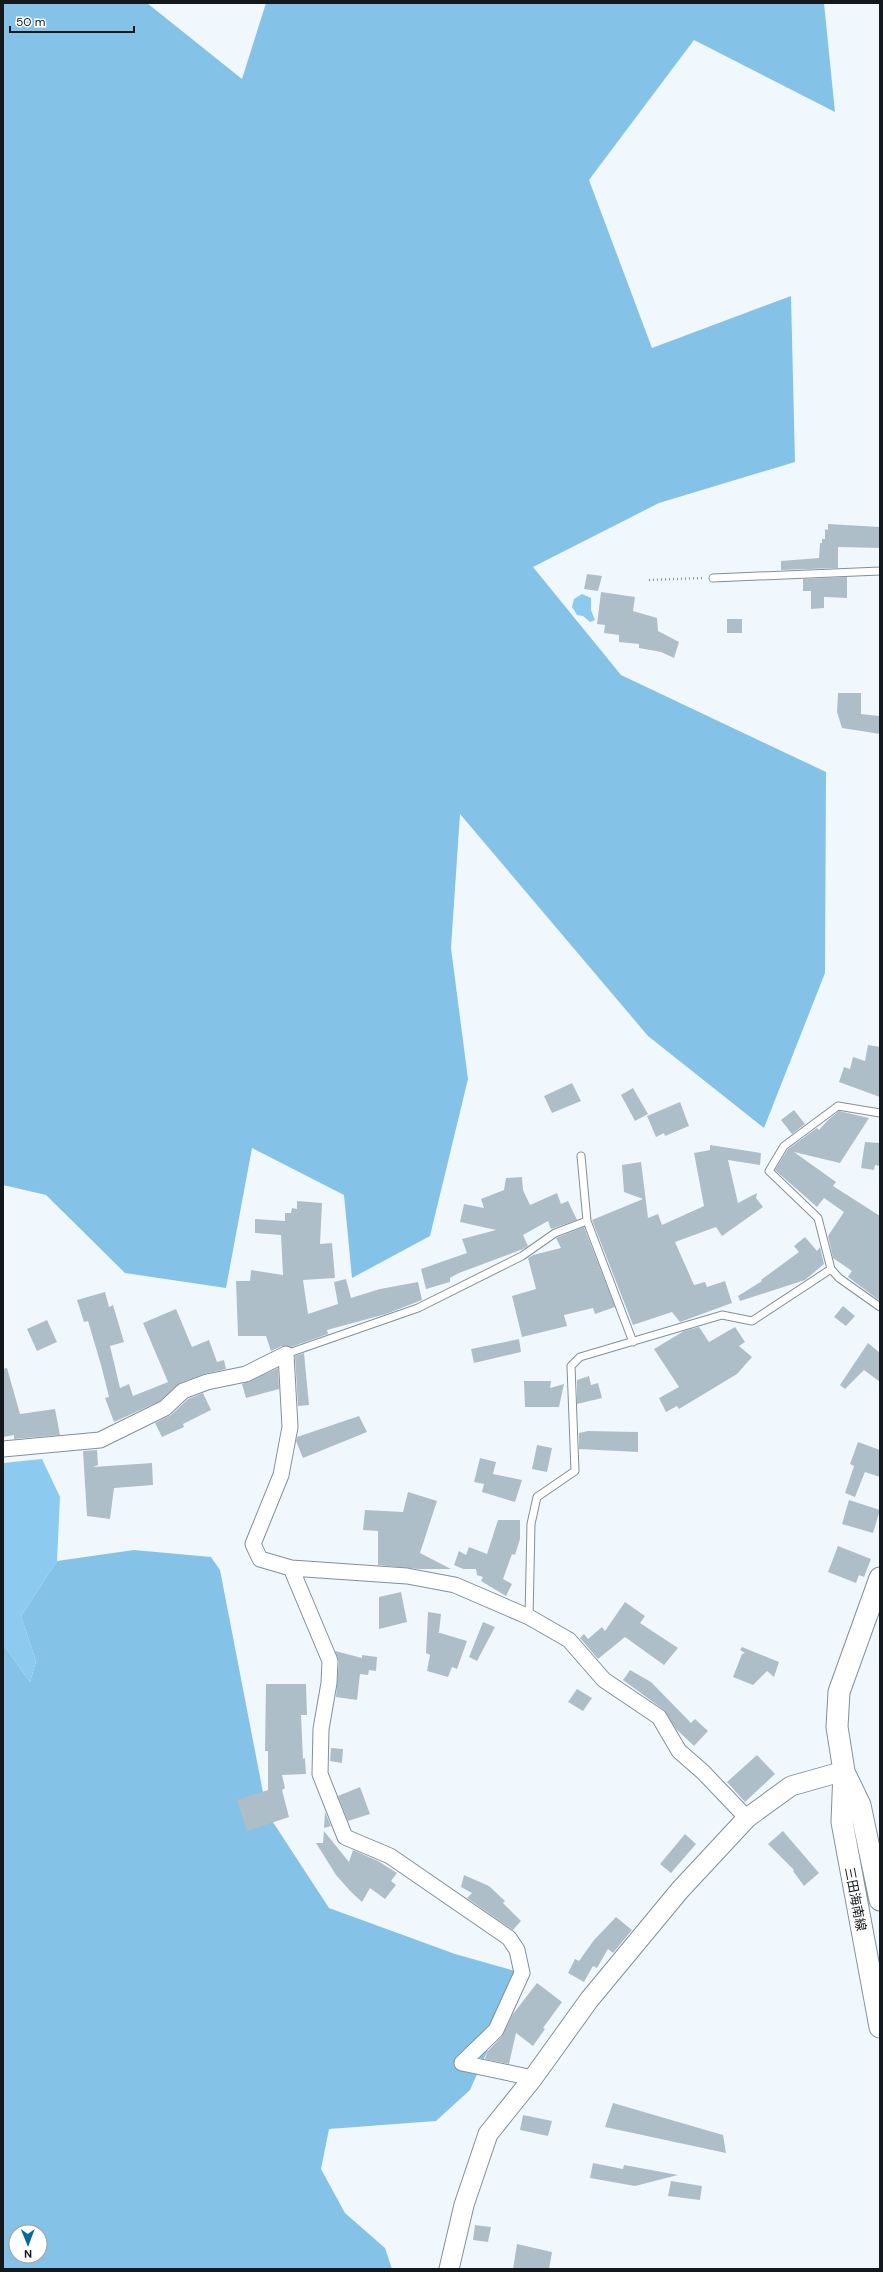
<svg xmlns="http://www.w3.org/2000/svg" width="883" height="2272" viewBox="0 0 883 2272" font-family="'DM Sans','Noto Sans JP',sans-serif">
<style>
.forest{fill:#85c2e7;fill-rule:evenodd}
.water{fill:#8ccaef}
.building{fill:#aebec9}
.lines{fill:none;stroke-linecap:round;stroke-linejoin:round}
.service-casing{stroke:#80909a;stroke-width:9}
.minor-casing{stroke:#80909a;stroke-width:17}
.tertiary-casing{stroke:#80909a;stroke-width:21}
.secondary-casing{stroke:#80909a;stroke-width:23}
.path{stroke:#8c9397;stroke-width:2.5;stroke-dasharray:1 3;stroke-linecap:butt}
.service{stroke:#fff;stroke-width:7}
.minor{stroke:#fff;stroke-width:15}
.tertiary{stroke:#fff;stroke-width:19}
.secondary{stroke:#fff;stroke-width:21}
.labels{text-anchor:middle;stroke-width:3;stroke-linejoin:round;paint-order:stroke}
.street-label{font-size:13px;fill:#12181c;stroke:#fff}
</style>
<rect width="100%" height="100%" fill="#f1f8fd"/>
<path class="forest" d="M 3,3 L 147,3 L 242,79 L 266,3 L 824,3 L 835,112 L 694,40 L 589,180 L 652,348 L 791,296 L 795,462 L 659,503 L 533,567 L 621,675 L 826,772 L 825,973 L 764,1128 L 648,1036 L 460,814 L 451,948 L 468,1079 L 430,1236 L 352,1278 L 344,1195 L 252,1148 L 226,1288 L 125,1273 L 46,1195 L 3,1185 Z
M 134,1550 L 211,1557 L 220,1570 L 267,1813 L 329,1908 L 455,1954 L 522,1973 L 470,2090 L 436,2121 L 329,2129 L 321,2169 L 345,2213 L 385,2248 L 392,2269 L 3,2269 L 3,1644 L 30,1682 L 36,1661 L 21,1616 L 57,1561 ZM 16,2232 L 40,2232 L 40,2256 L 16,2256 Z"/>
<path class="water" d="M 582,594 L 591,598 L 591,610 L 595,620 L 590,622 L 583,616 L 577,615 L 572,607 L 574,599 Z
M 42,1459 L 60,1497 L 57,1561 L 21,1616 L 36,1661 L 30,1682 L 3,1644 L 3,1463 Z"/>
<path class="building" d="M 828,524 L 880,527 L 880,548 L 838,547 L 838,568 L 781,570 L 781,561 L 819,558 L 820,543 L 822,543 L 822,539 L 825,539 L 825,529 L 828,530 Z
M 587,574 L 602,576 L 598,591 L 584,589 Z
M 847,577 L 847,598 L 824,597 L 824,608 L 811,609 L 811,591 L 803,591 L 803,579 Z
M 601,592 L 635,597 L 633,611 L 657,618 L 658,631 L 679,642 L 674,658 L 661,652 L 639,648 L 639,644 L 619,642 L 619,635 L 604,633 L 605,625 L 597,624 Z
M 727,619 L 742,619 L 742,633 L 727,633 Z
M 838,693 L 861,693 L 861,714 L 880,716 L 880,734 L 842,728 L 837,712 Z
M 868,1045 L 880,1047 L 880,1097 L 839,1082 L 844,1067 L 850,1069 L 853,1057 L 865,1061 Z
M 572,1083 L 581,1101 L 552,1113 L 544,1096 Z
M 633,1088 L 648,1114 L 635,1121 L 621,1095 Z
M 680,1102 L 689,1126 L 665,1136 L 664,1133 L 656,1137 L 647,1116 Z
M 794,1110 L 805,1124 L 792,1134 L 781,1120 Z
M 839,1111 L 869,1118 L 840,1163 L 794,1152 L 836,1182 L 833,1186 L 880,1216 L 880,1301 L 848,1277 L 852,1271 L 833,1258 L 828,1236 L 844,1212 L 824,1198 L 817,1207 L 775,1170 L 788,1149 L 817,1128 L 819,1130 L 827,1121 Z
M 865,1142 L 880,1143 L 880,1166 L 875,1165 L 874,1170 L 861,1168 Z
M 710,1145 L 761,1153 L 760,1165 L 728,1160 L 738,1203 L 757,1193 L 756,1198 L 763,1207 L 722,1236 L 716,1227 L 675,1242 L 694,1285 L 705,1282 L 707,1287 L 725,1281 L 732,1303 L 680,1322 L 672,1312 L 633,1325 L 592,1220 L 643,1199 L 624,1192 L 622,1165 L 641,1162 L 648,1218 L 658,1214 L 662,1225 L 704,1206 L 694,1153 L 710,1150 Z
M 522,1177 L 523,1190 L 530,1205 L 557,1193 L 561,1204 L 568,1201 L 577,1220 L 551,1229 L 548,1221 L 523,1235 L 528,1246 L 523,1249 L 459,1273 L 450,1278 L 450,1282 L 426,1289 L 421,1269 L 467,1253 L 462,1239 L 496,1230 L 460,1222 L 464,1204 L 484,1208 L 481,1199 L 504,1190 L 506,1178 Z
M 297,1201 L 322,1203 L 320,1244 L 332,1243 L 335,1278 L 303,1280 L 308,1314 L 338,1304 L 334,1282 L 346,1279 L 351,1298 L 380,1289 L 418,1282 L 422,1300 L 386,1314 L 327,1330 L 328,1334 L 291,1347 L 282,1346 L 271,1351 L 266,1336 L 238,1336 L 236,1281 L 250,1281 L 251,1270 L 283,1275 L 281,1235 L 255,1233 L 255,1219 L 285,1221 L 285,1213 L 291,1213 L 292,1208 L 297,1209 Z
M 584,1227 L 615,1307 L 595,1314 L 593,1308 L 564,1315 L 567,1326 L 522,1337 L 512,1296 L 536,1289 L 528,1258 L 533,1255 L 561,1248 L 556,1238 Z
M 805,1237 L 817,1251 L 820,1247 L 824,1264 L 805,1280 L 740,1301 L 738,1296 L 762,1281 L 761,1280 L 799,1252 L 794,1246 Z
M 105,1292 L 109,1307 L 113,1305 L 124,1342 L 110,1346 L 120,1388 L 129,1384 L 133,1396 L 168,1382 L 143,1323 L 176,1309 L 192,1347 L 209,1340 L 217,1362 L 224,1360 L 226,1369 L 204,1374 L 180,1383 L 160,1401 L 114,1422 L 105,1398 L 109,1397 L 101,1365 L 88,1321 L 84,1322 L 77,1300 Z
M 843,1306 L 855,1316 L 846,1326 L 834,1317 Z
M 47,1320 L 57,1342 L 37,1351 L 27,1329 Z
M 699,1327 L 709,1342 L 735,1327 L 745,1342 L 739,1346 L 752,1357 L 737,1374 L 679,1409 L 677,1406 L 666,1412 L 659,1398 L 679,1387 L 654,1349 L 684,1331 Z
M 519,1339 L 521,1352 L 474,1363 L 471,1349 Z
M 868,1343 L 880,1353 L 880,1382 L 864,1370 L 845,1389 L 840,1385 Z
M 304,1353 L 309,1405 L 298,1406 L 295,1356 Z
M 7,1368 L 20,1414 L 55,1409 L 60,1435 L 14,1439 L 14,1435 L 3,1437 L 3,1369 Z
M 278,1368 L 279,1389 L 246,1398 L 242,1384 Z
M 589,1376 L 591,1385 L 598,1383 L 602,1398 L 577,1404 L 577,1380 Z
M 524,1381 L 551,1381 L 550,1388 L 564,1384 L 559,1407 L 525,1407 Z
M 203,1393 L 211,1410 L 183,1424 L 184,1427 L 162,1437 L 155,1423 L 171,1415 L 188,1399 Z
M 359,1416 L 367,1432 L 303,1458 L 296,1441 L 297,1437 Z
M 588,1431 L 638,1432 L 638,1452 L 579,1449 L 579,1433 Z
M 858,1442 L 880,1450 L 880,1477 L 865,1472 L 855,1497 L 845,1493 L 854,1466 L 850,1464 Z
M 537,1445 L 552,1448 L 547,1472 L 532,1469 Z
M 97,1450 L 98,1465 L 93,1467 L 152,1463 L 153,1485 L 114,1488 L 110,1519 L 87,1516 L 83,1451 Z
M 480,1458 L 496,1462 L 493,1474 L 522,1480 L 515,1502 L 482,1492 L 484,1484 L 474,1482 Z
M 408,1492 L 437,1501 L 420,1553 L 451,1569 L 419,1569 L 378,1565 L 378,1531 L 363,1530 L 365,1510 L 403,1512 Z
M 849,1500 L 880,1510 L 873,1533 L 842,1524 Z
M 498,1520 L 520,1520 L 520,1539 L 515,1555 L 512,1554 L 503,1579 L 512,1584 L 506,1596 L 481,1581 L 483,1577 L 477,1575 L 476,1569 L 463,1569 L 454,1565 L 459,1551 L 466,1555 L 469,1547 L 487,1554 Z
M 838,1546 L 871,1559 L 864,1577 L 859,1575 L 856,1583 L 828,1572 Z
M 401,1592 L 407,1622 L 379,1629 L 379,1597 Z
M 625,1602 L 645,1616 L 640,1623 L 678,1648 L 664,1665 L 625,1637 L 598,1659 L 580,1638 L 584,1634 L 588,1639 L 602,1627 L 605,1631 Z
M 428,1612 L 441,1614 L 439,1632 L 437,1632 L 467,1641 L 457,1669 L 452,1667 L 448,1677 L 427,1671 L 430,1655 L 426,1653 Z
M 483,1622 L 495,1627 L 477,1661 L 469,1657 Z
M 742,1647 L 779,1662 L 774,1677 L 767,1671 L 753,1685 L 733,1677 L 742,1654 L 745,1653 L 740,1650 Z
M 335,1651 L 362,1658 L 362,1655 L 377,1657 L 376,1671 L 369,1670 L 368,1675 L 360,1674 L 357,1700 L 336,1697 L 339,1661 Z
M 630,1670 L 651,1682 L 691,1723 L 695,1719 L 708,1731 L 694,1746 L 676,1729 L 664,1710 L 623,1680 Z
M 266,1684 L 306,1684 L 307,1715 L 301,1715 L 303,1759 L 305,1758 L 306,1774 L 282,1775 L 285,1788 L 282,1790 L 289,1817 L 247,1831 L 237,1800 L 268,1790 L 268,1751 L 265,1751 Z
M 577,1689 L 592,1698 L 583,1711 L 568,1702 Z
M 331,1748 L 343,1749 L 342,1763 L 330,1761 Z
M 757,1755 L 775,1774 L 745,1802 L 727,1782 Z
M 360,1787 L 370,1814 L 348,1821 L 338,1796 Z
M 325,1812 L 331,1826 L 324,1828 Z
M 324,1831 L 349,1862 L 353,1850 L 378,1861 L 397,1873 L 391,1881 L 396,1885 L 385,1899 L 370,1888 L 362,1902 L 351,1892 L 336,1875 L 316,1843 L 323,1843 Z
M 783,1831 L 819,1873 L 804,1886 L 793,1871 L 794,1870 L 768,1844 Z
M 685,1834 L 696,1844 L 671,1873 L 660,1864 Z
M 464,1875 L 489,1886 L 505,1901 L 503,1903 L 521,1921 L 513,1930 L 467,1898 L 472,1893 L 461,1887 Z
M 616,1917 L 632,1930 L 613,1953 L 608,1949 L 597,1968 L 593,1966 L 584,1982 L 568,1973 L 575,1959 L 579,1961 L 594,1940 Z
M 537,1983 L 562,2002 L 543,2028 L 545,2029 L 533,2046 L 516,2033 L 509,2064 L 485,2059 L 487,2052 L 502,2036 L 513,2014 Z
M 613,2103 L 723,2135 L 726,2153 L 605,2127 Z
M 523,2115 L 552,2121 L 548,2136 L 520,2130 Z
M 593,2163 L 623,2169 L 624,2165 L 678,2175 L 635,2186 L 590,2178 Z
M 671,2181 L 702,2186 L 700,2200 L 668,2196 Z
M 475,2225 L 491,2227 L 488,2242 L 473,2240 Z
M 517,2244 L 552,2252 L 549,2269 L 513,2269 Z"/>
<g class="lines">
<g class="service-casing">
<path id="service" d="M 713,578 L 880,571
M 581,1156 L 587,1221 L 633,1342
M 831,1269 L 818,1218 L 769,1171 L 784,1146 L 838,1106 L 880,1113
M 286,1354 L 418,1308 L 522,1256 L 555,1233 L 587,1221
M 529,1617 L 531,1524 L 537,1497 L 575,1471 L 571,1366 L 580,1357 L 722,1315 L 752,1321 L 831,1269 L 839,1278 L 880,1307"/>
</g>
<g class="minor-casing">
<path id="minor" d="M 3,1449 L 100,1440 L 165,1408 L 183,1391 L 207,1382 L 246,1374 L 286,1354 L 290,1427 L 281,1475 L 253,1544 L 260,1559 L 291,1568 L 407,1576 L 455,1585 L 529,1617 L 569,1640 L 604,1680 L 659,1717 L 679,1751 L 703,1772 L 747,1818
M 291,1568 L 330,1661 L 329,1683 L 321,1729 L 320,1774 L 345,1837 L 390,1856 L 509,1938 L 517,1950 L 522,1973 L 496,2030 L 462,2063 L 533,2078"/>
</g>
<g class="tertiary-casing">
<path id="tertiary" d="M 449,2269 L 464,2205 L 488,2134 L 533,2078 L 589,2000 L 680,1890 L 747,1818 L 791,1786 L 844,1771"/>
</g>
<g class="secondary-casing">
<path id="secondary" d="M 880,1578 L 839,1692 L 837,1727 L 844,1771 L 842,1822 L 880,2027
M 845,1774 L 860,1805 L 880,1900"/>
</g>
<path class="path" d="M 649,580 L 702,578"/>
<use href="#service" class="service"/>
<use href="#minor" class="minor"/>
<use href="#tertiary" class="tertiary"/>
<use href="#secondary" class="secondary"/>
</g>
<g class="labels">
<g class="street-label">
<text transform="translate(856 1899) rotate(79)" y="5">三田海南線</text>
</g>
</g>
<rect width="883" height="2272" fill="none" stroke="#12181c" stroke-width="8"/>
<g transform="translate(28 2244) rotate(179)"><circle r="19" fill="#ffffff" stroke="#a0a3a4"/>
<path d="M0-3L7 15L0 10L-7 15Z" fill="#026c99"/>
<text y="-6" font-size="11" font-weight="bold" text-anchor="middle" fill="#12181c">N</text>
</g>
<path d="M10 26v6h124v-6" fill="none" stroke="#12181c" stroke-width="2"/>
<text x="16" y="26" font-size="12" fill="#12181c" stroke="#ffffff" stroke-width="3" paint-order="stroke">50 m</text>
</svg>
